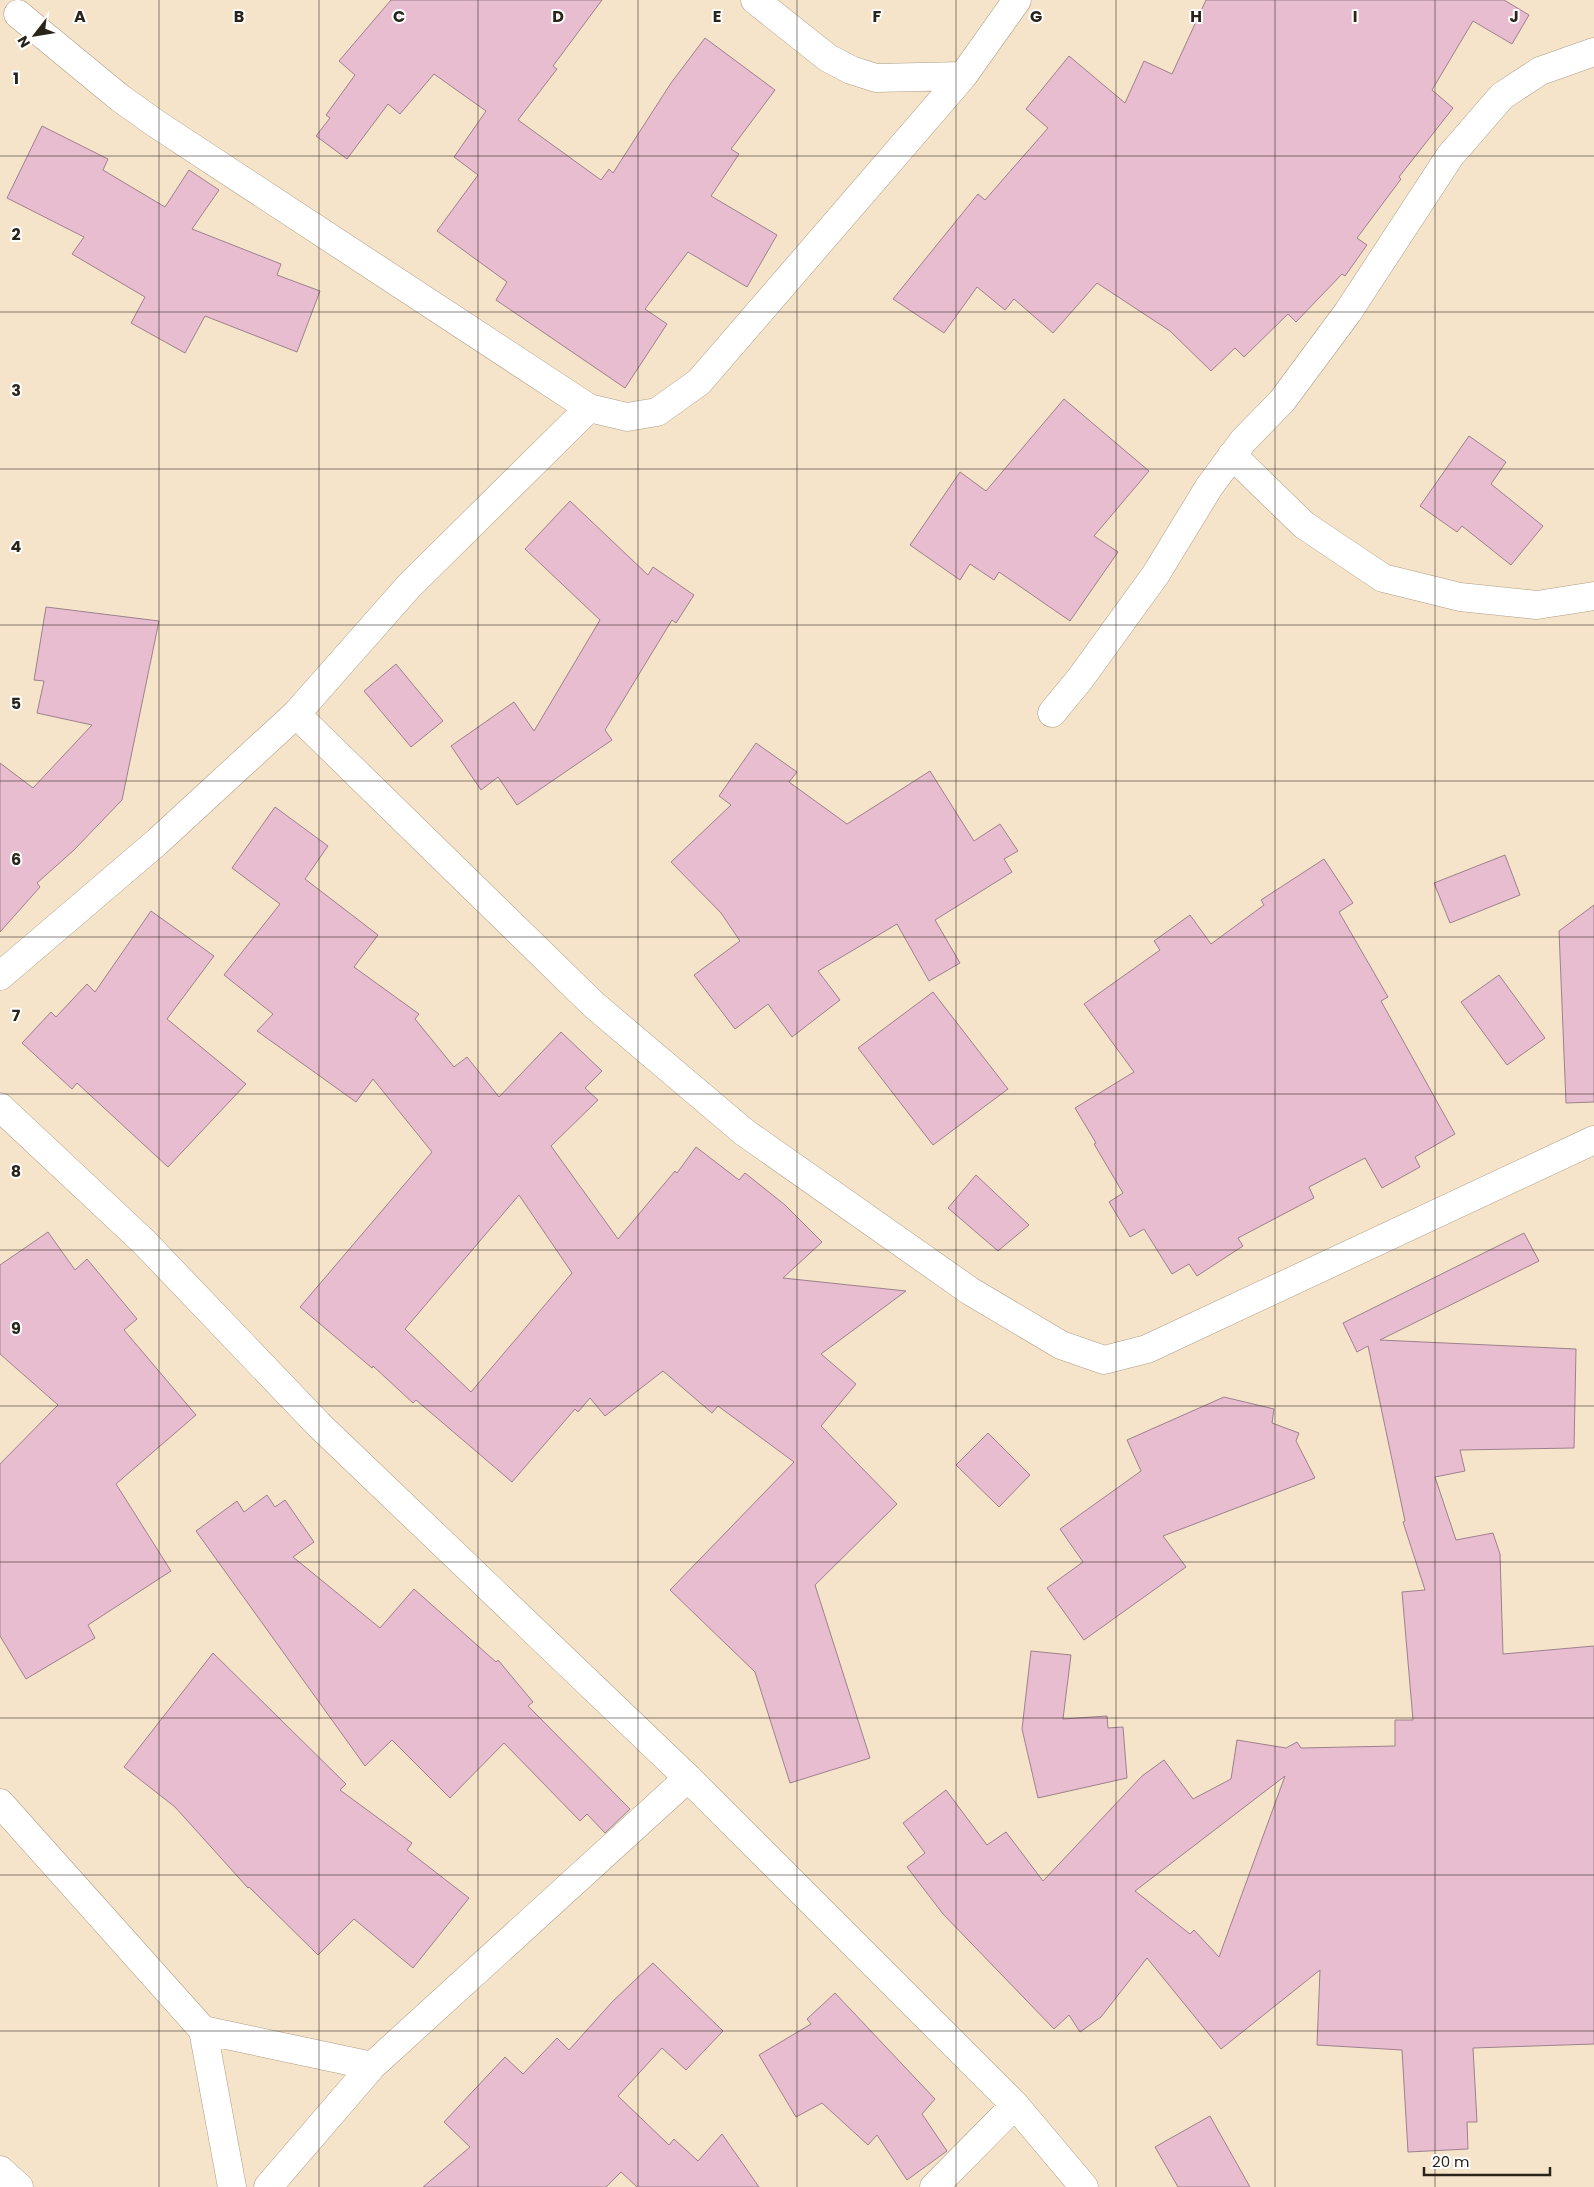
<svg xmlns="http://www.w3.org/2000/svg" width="1594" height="2187" viewBox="0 0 1594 2187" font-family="Poppins,sans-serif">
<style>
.building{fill:#e8bdcf;stroke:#9d818d;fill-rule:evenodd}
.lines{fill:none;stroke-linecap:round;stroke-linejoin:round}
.minor-casing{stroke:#ad9d85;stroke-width:29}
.minor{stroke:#fff;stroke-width:28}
.grid{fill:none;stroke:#29231a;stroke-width:1;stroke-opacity:0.55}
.grid-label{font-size:16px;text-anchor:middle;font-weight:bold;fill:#29231a;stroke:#fff;stroke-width:4;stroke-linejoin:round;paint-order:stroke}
</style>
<rect width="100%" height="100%" fill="#f5e4ca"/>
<path class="building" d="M 391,0 L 602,0 L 553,66 L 557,69 L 518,120 L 601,180 L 609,169 L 613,173 L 671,83 L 705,38 L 775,90 L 731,149 L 739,154 L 711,196 L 777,235 L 747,287 L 688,252 L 645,309 L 667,324 L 625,388 L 496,300 L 507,282 L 437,231 L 478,175 L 454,157 L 486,111 L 434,74 L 400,114 L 388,104 L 347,159 L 316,136 L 330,118 L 326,115 L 355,75 L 339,61 Z
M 1206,0 L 1504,0 L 1529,15 L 1512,44 L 1473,21 L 1432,90 L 1453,108 L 1399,177 L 1401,179 L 1357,238 L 1367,245 L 1345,276 L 1342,274 L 1296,322 L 1288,314 L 1244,357 L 1235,348 L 1211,371 L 1170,331 L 1097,283 L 1053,333 L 1014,299 L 1005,310 L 977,287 L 944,333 L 893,299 L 978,194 L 985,200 L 1048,128 L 1026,109 L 1069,56 L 1125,103 L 1144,61 L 1172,74 Z
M 42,126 L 108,159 L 103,170 L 165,207 L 189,170 L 219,190 L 192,229 L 281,264 L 277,275 L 320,291 L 297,352 L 205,316 L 185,353 L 131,323 L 145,297 L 72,254 L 84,237 L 7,198 Z
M 1064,399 L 1149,471 L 1094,536 L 1118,552 L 1070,621 L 999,572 L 994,580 L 970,564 L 960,580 L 910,545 L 960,472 L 986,491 Z
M 1469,436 L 1506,462 L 1491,484 L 1543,526 L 1511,565 L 1462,526 L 1457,532 L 1420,506 Z
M 570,501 L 648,575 L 653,567 L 694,595 L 676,623 L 672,620 L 605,730 L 612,740 L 517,805 L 498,777 L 481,790 L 451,746 L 514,702 L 534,731 L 600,620 L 525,549 Z
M 46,607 L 159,621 L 122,800 L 74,850 L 37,883 L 40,887 L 0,932 L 0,763 L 33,788 L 92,725 L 37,713 L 44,681 L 34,680 Z
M 396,664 L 443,721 L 411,747 L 364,691 Z
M 756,743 L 797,772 L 789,782 L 847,824 L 930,771 L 974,841 L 1000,824 L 1018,851 L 1004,859 L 1012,872 L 935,920 L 960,963 L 929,981 L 897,924 L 818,971 L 840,1000 L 792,1037 L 768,1004 L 735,1029 L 694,975 L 740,941 L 721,913 L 671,862 L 731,805 L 719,796 Z
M 275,807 L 328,846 L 305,879 L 378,935 L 354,967 L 419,1014 L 415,1019 L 454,1067 L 467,1057 L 499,1097 L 561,1032 L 602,1071 L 585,1088 L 598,1100 L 551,1146 L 618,1239 L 675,1171 L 677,1173 L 696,1147 L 739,1180 L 745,1173 L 785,1205 L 822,1242 L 783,1278 L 906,1291 L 821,1354 L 856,1384 L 821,1426 L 897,1504 L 815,1585 L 870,1758 L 790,1783 L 755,1672 L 670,1590 L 794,1462 L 718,1406 L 712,1413 L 663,1371 L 605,1416 L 590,1398 L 578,1412 L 575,1409 L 512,1482 L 416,1400 L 413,1403 L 373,1366 L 372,1368 L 300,1307 L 432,1152 L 373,1079 L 356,1102 L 257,1031 L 273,1014 L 224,975 L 280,904 L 232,868 ZM 519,1195 L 572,1273 L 471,1392 L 405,1329 Z
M 1505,855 L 1520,895 L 1450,923 L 1434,883 Z
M 1324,859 L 1353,903 L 1339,912 L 1388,997 L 1381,1001 L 1455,1134 L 1415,1157 L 1420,1167 L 1382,1188 L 1365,1158 L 1309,1187 L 1314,1198 L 1238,1238 L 1243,1246 L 1197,1276 L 1189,1264 L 1172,1274 L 1144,1229 L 1130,1237 L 1109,1202 L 1123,1193 L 1094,1144 L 1096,1143 L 1075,1108 L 1134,1072 L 1084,1004 L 1160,950 L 1154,941 L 1190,915 L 1211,944 L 1264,905 L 1261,900 Z
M 1594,905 L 1594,1102 L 1566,1103 L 1559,931 Z
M 151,911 L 214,956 L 167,1019 L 246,1084 L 168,1167 L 77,1083 L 72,1089 L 22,1043 L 51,1012 L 56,1017 L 87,984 L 95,992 Z
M 1499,975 L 1545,1038 L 1507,1065 L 1461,1002 Z
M 933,992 L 1008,1089 L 933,1145 L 858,1048 Z
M 976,1175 L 1029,1225 L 998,1251 L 948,1208 Z
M 48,1232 L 75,1270 L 87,1259 L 137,1319 L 124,1330 L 196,1415 L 116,1484 L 171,1571 L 88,1625 L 95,1638 L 26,1679 L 0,1636 L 0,1464 L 58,1405 L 0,1354 L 0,1265 Z
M 1524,1233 L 1539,1261 L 1380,1340 L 1576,1349 L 1574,1448 L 1460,1450 L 1465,1471 L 1435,1477 L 1456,1540 L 1493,1533 L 1500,1554 L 1503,1654 L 1594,1646 L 1594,2044 L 1473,2048 L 1477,2122 L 1467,2122 L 1468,2149 L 1408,2152 L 1402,2050 L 1317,2045 L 1320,1970 L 1221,2049 L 1147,1958 L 1101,2017 L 1080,2032 L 1069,2015 L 1054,2029 L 943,1914 L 907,1867 L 925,1853 L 903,1823 L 946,1790 L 987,1845 L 1006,1832 L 1043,1881 L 1142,1776 L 1164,1760 L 1193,1799 L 1231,1779 L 1237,1740 L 1286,1748 L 1297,1742 L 1301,1748 L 1395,1746 L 1395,1720 L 1413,1720 L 1402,1592 L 1425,1590 L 1403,1522 L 1405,1521 L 1368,1346 L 1357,1352 L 1343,1323 ZM 1285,1776 L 1219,1957 L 1194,1930 L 1190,1934 L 1135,1891 Z
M 1224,1397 L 1274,1409 L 1272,1423 L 1299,1433 L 1296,1441 L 1315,1478 L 1163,1536 L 1186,1567 L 1084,1640 L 1047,1588 L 1083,1562 L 1060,1529 L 1141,1471 L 1127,1440 Z
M 988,1433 L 1030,1475 L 999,1507 L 956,1465 Z
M 267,1495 L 275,1507 L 285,1500 L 314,1542 L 293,1557 L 380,1628 L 414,1589 L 496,1662 L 498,1660 L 533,1702 L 528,1706 L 630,1809 L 605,1833 L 587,1814 L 580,1821 L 504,1743 L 450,1798 L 392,1740 L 365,1766 L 196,1531 L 237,1501 L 244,1512 Z
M 1031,1651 L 1071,1655 L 1063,1719 L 1107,1716 L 1108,1728 L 1123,1727 L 1127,1778 L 1038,1798 L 1022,1729 Z
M 213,1653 L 346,1784 L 340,1790 L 412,1843 L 407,1850 L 469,1898 L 413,1968 L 354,1919 L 318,1955 L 249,1887 L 248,1888 L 175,1807 L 124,1767 Z
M 653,1963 L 723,2031 L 686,2070 L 662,2048 L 618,2096 L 669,2145 L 674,2139 L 698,2161 L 722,2134 L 759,2187 L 637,2187 L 621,2172 L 606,2187 L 423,2187 L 470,2147 L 444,2122 L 505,2057 L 523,2074 L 557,2038 L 569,2050 L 612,2002 Z
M 835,1993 L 935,2099 L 922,2114 L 947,2151 L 907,2180 L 877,2135 L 868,2145 L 822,2103 L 796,2117 L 759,2055 L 811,2024 L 807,2019 Z
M 1210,2116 L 1250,2187 L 1178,2187 L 1155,2147 Z"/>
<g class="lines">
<g class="minor-casing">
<path id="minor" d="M 755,0 L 828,58 L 851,70 L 876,78 L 963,76
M 18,14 L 120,98 L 155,123 L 589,408 L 627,417 L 657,412 L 699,382 L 963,76 L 1017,0
M 1232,455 L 1304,525 L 1383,578 L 1460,597 L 1537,605 L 1594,596
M 1052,713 L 1080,679 L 1156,574 L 1209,487 L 1243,441 L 1282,401 L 1348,312 L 1450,156 L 1502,96 L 1540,71 L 1594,52
M 296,714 L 594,1005 L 744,1132 L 970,1291 L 1061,1345 L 1104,1360 L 1147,1349 L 1594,1140
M 0,976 L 157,842 L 296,714 L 409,586 L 589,408
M 0,1107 L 144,1242 L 319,1425 L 688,1778 L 1015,2105 L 1084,2187
M 0,1803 L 203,2030 L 372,2066
M 203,2030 L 232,2187
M 0,2170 L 19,2187
M 268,2187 L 372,2066 L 688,1778
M 934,2187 L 1015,2105"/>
</g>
<use href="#minor" class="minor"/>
</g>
<path class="grid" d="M 159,0 L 159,2187M 319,0 L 319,2187M 478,0 L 478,2187M 638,0 L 638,2187M 797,0 L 797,2187M 956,0 L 956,2187M 1116,0 L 1116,2187M 1275,0 L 1275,2187M 1435,0 L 1435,2187M 0,156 L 1594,156M 0,312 L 1594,312M 0,469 L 1594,469M 0,625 L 1594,625M 0,781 L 1594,781M 0,937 L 1594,937M 0,1094 L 1594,1094M 0,1250 L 1594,1250M 0,1406 L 1594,1406M 0,1562 L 1594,1562M 0,1718 L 1594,1718M 0,1875 L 1594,1875M 0,2031 L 1594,2031"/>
<g class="grid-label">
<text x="80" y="22">A</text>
<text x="239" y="22">B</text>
<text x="399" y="22">C</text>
<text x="558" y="22">D</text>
<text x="717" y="22">E</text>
<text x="877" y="22">F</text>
<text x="1036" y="22">G</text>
<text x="1196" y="22">H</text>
<text x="1355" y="22">I</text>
<text x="1514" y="22">J</text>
<text x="16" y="84">1</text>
<text x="16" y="240">2</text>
<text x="16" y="396">3</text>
<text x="16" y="552">4</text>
<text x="16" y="709">5</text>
<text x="16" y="865">6</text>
<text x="16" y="1021">7</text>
<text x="16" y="1177">8</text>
<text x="16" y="1334">9</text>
</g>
<g transform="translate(35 35) rotate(239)" stroke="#ffffff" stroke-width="4" paint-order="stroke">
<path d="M0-4L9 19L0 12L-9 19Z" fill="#29231a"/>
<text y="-8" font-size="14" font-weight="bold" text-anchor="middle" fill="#29231a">N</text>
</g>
<path d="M1424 2167v8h126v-8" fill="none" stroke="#29231a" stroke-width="2.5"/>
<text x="1432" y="2167" font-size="15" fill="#29231a" stroke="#ffffff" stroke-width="4" paint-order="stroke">20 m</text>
</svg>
